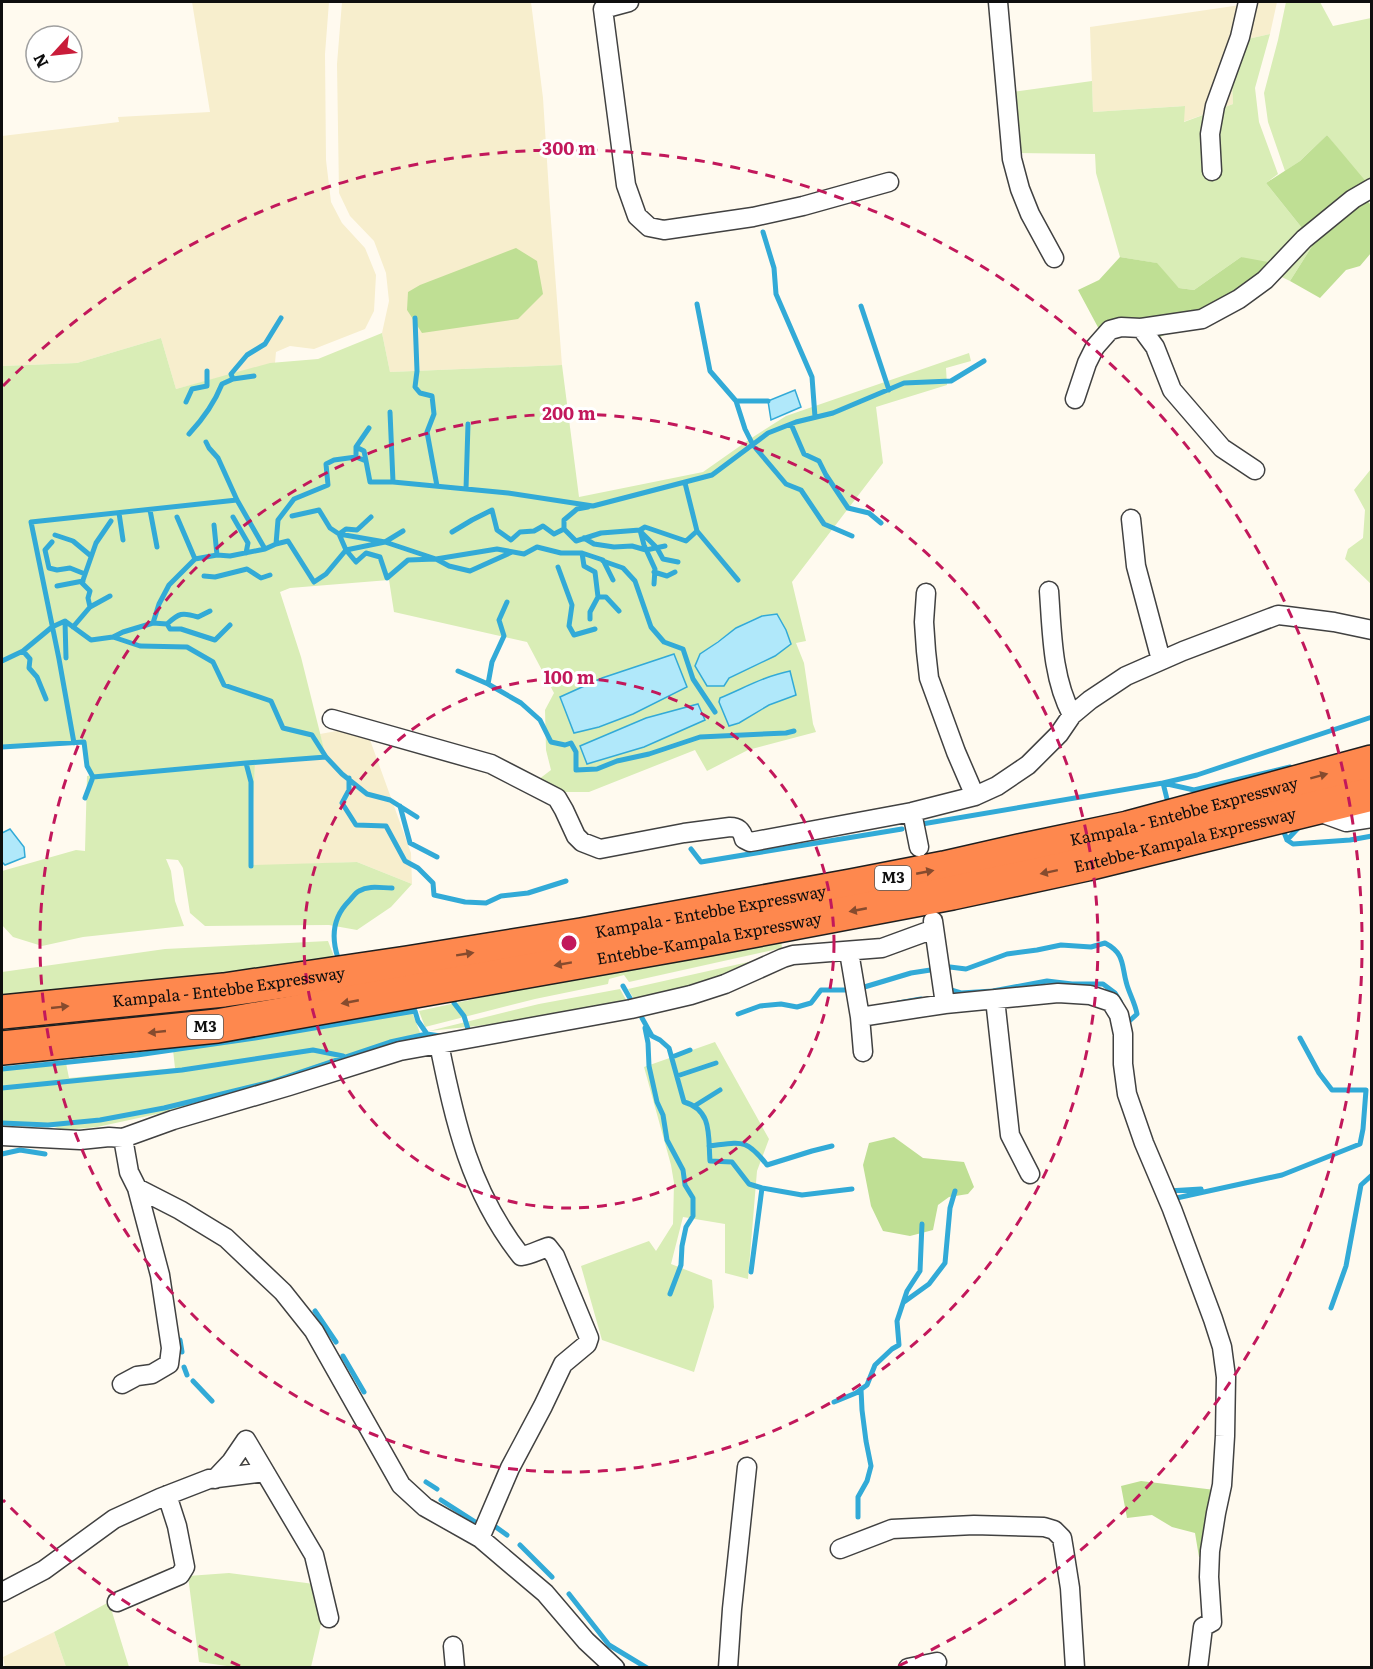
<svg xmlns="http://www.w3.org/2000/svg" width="1373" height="1669" viewBox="0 0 1373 1669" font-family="Literata,serif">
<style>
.farmland{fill:#f7eecd}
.green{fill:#d9edb6;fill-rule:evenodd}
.forest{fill:#bfdf94}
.water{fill:#b0e8fa;stroke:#32aad7;stroke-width:1.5}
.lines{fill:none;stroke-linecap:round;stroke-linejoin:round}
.stream{stroke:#32aad7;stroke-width:5}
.minor-casing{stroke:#414141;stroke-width:21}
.motorway-casing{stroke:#1f1f1f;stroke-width:36}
.minor{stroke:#fff;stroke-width:18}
.motorway{stroke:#fe884e;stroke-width:33}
.oneway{fill:#864b2e}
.ring{fill:none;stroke:#c2185b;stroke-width:3;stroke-dasharray:10 8}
.labels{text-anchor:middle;stroke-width:6;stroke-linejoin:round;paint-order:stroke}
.shield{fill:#fff;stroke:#565656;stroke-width:1.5}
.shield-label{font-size:15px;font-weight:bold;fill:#0e0e0e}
.street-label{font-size:16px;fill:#0e0e0e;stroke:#fff}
.centre{fill:#c2185b;stroke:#fff;stroke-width:3}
.ring-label{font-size:18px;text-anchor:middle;font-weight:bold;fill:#c2185b;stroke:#fff;stroke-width:6;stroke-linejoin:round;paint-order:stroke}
</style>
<rect width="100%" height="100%" fill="#fffaef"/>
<path class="farmland" d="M 192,2 L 329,2 L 325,54 L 326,160 L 331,202 L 342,223 L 365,248 L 376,275 L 374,311 L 365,329 L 314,349 L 290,346 L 276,352 L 275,363 L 176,389 L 161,338 L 77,363 L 2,366 L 2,136 L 119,122 L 118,117 L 210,112 Z
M 342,2 L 531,2 L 543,98 L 550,208 L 562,365 L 390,372 L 382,333 L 389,301 L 386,273 L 374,241 L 350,216 L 339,193 L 337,64 Z
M 1261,2 L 1277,2 L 1270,34 L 1230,43 L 1233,104 L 1183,122 L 1184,106 L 1093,112 L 1090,27 Z
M 365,726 L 411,853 L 412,884 L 357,862 L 251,866 L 255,763 L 326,757 L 320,734 Z
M 54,1632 L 66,1667 L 5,1667 L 3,1657 Z"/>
<path class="green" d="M 1286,2 L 1320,2 L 1333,26 L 1371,18 L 1371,184 L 1367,186 L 1327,135 L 1300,161 L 1285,171 L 1268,122 L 1264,93 L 1278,40 Z
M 1270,34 L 1255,88 L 1259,122 L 1278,174 L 1266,183 L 1314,243 L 1290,281 L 1241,257 L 1194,290 L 1179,288 L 1156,263 L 1120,257 L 1096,173 L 1095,154 L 1016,153 L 1013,92 L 1092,81 L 1093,112 L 1185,106 L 1184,122 L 1233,104 L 1230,43 Z
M 382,333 L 390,372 L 562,365 L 579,497 L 703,472 L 750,439 L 786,416 L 969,353 L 971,361 L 946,368 L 947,385 L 876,407 L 883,463 L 792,582 L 806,641 L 796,643 L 804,663 L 813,724 L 816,732 L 748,750 L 707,771 L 695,750 L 589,792 L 522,792 L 551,770 L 546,750 L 545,710 L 554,693 L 527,642 L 394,612 L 389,580 L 290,588 L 280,592 L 301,657 L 326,757 L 255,763 L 251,865 L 357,862 L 412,884 L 391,907 L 357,930 L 329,925 L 205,926 L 190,913 L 183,868 L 178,860 L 166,859 L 171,871 L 175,901 L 184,926 L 83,937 L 42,946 L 13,937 L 2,925 L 2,871 L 76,850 L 85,851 L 87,776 L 92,775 L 87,766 L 84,742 L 2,747 L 2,366 L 77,363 L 161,338 L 176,389 L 270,363 L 318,359 ZM 772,615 L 775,656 L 729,678 L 700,654 C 722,640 744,616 772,615 ZM 674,654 L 686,687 C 650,705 614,726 574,732 L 561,698 ZM 749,686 L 796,694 L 769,705 L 739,723 L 720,698 ZM 698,704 L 705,720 L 644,747 L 587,764 L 580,746 L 646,718 Z
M 1371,469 L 1371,584 L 1345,559 L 1348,549 L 1363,538 L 1365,510 L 1354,490 Z
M 781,940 L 782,948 L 629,982 L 624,975 L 609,979 L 608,984 L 535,999 L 425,1027 L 419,1011 L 622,967 Z
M 328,941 L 335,959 L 2,1004 L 2,972 L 165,949 Z
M 780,955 L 692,991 L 637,1004 L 628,989 Z
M 620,989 L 629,1005 L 544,1019 L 429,1031 L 539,1004 Z
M 412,1012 L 421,1035 L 284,1082 L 171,1111 L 97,1127 L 64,1130 L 48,1125 L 2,1123 L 2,1069 L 66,1063 L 69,1078 L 175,1068 L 173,1050 L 255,1038 Z
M 715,1042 L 769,1139 L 757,1171 L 748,1279 L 725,1273 L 725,1224 L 683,1217 L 671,1264 L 712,1280 L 714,1307 L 694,1372 L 602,1340 L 581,1266 L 649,1241 L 656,1251 L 673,1224 L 674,1183 L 671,1165 L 644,1067 Z
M 229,1573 L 330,1586 L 311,1667 L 234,1667 L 199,1662 L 188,1576 Z
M 109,1602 L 129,1667 L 66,1667 L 54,1632 Z"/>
<path class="forest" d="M 1327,135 L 1368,184 L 1363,196 L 1371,205 L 1371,253 L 1360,266 L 1346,270 L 1320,298 L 1290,281 L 1314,243 L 1266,183 L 1300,161 Z
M 516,248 L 537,261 L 543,294 L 518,319 L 422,333 L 407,310 L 408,292 L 420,285 Z
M 1120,257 L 1157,263 L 1179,288 L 1194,290 L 1241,257 L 1268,262 L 1274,280 L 1255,293 L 1158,338 L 1100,331 L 1078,290 L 1099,280 Z
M 894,1137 L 923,1158 L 964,1162 L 974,1187 L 968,1194 L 949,1197 L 938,1205 L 933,1230 L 910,1236 L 883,1231 L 871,1206 L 863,1165 L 869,1143 Z
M 1141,1481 L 1215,1490 L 1209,1558 L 1199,1557 L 1195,1533 L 1172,1527 L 1152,1515 L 1127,1518 L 1121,1486 Z"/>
<path class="water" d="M 795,390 L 801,407 L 771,420 L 768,401 Z
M 777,614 L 786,630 L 791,644 L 775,656 L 729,678 L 724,686 L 707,686 L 695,666 L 700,654 L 718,642 L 736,628 L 762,616 Z
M 674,654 L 687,687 L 633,714 L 599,727 L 574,733 L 560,697 L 602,678 Z
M 790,671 L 796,695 L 769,705 L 739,723 L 729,726 L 719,702 L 720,698 C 744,688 765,676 790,671 Z
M 698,704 L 705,720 L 644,747 L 587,764 L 580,746 L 646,718 Z
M 10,829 L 24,847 L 25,857 L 5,865 L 2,862 L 2,833 Z"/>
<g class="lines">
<path class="stream" d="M 763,232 L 774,268 L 776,294 L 812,377 L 815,417
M 697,304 L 710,371 L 736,401 L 768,401
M 861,306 L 889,390
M 415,318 L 417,371 L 415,387 L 420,393 L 432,396 L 434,414 L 427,432 L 437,486
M 233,379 L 231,374 L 247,355 L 265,344 L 281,318
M 736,401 L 745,429 L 753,445 L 786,484 L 801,490 L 824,524 L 852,536
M 186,402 L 192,389 L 207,386 L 207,371
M 791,424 L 804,454 L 819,461 L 826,475 L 848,508 L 869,513 L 881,523
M 189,434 C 203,419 214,404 222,384 L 233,379 L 254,376
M 356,457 L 366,461 L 364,451 L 356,447
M 366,461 L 370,482 L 393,482 L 390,412
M 393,482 L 508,493 L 593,506 L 712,475 L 768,433 L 796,422 L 833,413 L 904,383 L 951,381 L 984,361
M 685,483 L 697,531 L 738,580
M 466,489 L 468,424
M 150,510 L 157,547
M 119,513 L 123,540
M 292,516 L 319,510 L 330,528 L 339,534 L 346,529 L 357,530 L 371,517
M 177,517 L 195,559
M 233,517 L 248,543 L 246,553
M 214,525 L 217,555
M 564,529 L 564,520 L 577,509 L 588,507
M 640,530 L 644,545 L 655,569 L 654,584
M 452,532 L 472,520 L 492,510 L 497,530 L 511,540 L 520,532 L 534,531 L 543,526 L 554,534 L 564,529 L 576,541 L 601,533 L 640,530 L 645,527 L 686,541 L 697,531
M 641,532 L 657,548 L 663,559 L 678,562
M 339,534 L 385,542 L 436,559 L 497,549 L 524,554 L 537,547 L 561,553 L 582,553 L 603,560 L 613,580
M 339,534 L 346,550 L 356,562 L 366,553 L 380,557 L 387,578 L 408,560 L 436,559 L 449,566 L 470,571 L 512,552
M 55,535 L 73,541 L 91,556
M 584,538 L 594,544 L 614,547 L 632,546 L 646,550 L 665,546
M 52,542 L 45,550 L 49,568 L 57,570 L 70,568 L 85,574
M 276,544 L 288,541 L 314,582 L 326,574 L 346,550 L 385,542 L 403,531
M 265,549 L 276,544 L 278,520 L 294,499 L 328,485 L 326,464 L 334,460 L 356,457 L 356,447 L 369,428
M 582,553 L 584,566 L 595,572 L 598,597 L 590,612 L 590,619
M 603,561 L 623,568 L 635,581 L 651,627 L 664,642 L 683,649 L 693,679 L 715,712
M 558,567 L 572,605 L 569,626 L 574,635 L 595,629
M 654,572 L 667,576 L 675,572
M 204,576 L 215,577 L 247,569 L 261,578 L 270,575
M 57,586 L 83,581
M 598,597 L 606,597 L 619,611
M 90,607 L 110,596
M 65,621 L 66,658
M 153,623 L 167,624 L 170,629 L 181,629 L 215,640 L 230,625
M 167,624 C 179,613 182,612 198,617 L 210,611
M 73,627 L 90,607 L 88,598 L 90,591 L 82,583 L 96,543 L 111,521
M 113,637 L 123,632 L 153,623 L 159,604 L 169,585 L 195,559 L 217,555 L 230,556 L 265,549 L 237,500 L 218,458 L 209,448 L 206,442
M 23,651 L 30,659 L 29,668 L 37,677 L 46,699
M 2,661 L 23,651 L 52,627 L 65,621 L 91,640 L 113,637 L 140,646 L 187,647 L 213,662 L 224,685 L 271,701 L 283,728 L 312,735 L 326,757 L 342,774 L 367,794 L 390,800 L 417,817
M 458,671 L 488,684 L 492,662 L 504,636 L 499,620 L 507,602
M 488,684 L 521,703 L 540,720 L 551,742 L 565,745 L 571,743 L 576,752 L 576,770 L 597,769 L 617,761 L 649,754 L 700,737 L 786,733 L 794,731
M 74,743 L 59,659 L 31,522 L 237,500
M 2,747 L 84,742 L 87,766 L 93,777 L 246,763 L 251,782 L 251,866
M 246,763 L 326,757
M 349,778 L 349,790 L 342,803 L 356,825 L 386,826 L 405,861 L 418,868 L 433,883 L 434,895 L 465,902 L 486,903 L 501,896 L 528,893 L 566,881
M 85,798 L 93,777
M 1167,799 L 1163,783 L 1194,790 L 1290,767
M 400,806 L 410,843 L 437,857
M 922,824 L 1163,783 L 1197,775 L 1372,717
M 1282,827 L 1287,840 L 1293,844 L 1350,840 L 1372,836
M 1287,840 L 1301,825
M 691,849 L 701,862 L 902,829
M 333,959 L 338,958 C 331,937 333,917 349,901 C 352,898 355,893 359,891 C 369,885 381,888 392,888
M 623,986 L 631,1000
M 951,990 L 961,993 L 993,991 L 1047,981 L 1072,984 L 1103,984 L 1115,993 L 1120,1001
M 862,991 L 861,988 L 911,973 L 950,967 L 966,969 L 1007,954 L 1037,950 L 1061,945 L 1091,947 L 1105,943 C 1126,954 1121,966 1127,985 C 1130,995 1135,1003 1137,1014 L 1126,1024
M 454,1003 L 464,1016 L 468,1029
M 898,1003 L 921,999
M 738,1014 L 760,1006 L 781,1004 L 797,1007 L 811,1003 L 821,990 L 847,990
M 642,1018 L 652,1036 L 660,1040 L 669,1048 L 684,1102 C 713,1110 708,1137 710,1161 L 732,1162 L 749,1184 L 762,1188 L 802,1195 L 852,1189
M 645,1028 L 648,1043 L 649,1066 L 657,1102 L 663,1115 L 667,1140 L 683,1170 L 685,1185 L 693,1198 L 693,1216 L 686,1227 L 682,1246 L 681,1265 L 670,1294
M 672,1057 L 690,1050
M 2,1069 L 137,1055 L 255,1038 L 415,1011 L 418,1021 L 427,1034
M 677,1076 L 716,1063
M 2,1088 L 182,1070 L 313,1050 L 343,1056
M 696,1105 L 720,1090
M 2,1123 L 48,1125 L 100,1120 L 164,1108 L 271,1082 L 390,1042 L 427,1034 L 440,1036
M 709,1146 C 742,1142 746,1138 767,1165 L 812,1151 L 832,1146
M 2,1154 L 20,1150 L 45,1154
M 1168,1191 L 1201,1189
M 1172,1199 L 1282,1175 L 1360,1144 L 1363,1129 L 1366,1090 L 1332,1090 L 1319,1073 L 1300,1038
M 751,1272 L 762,1188
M 904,1302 L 929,1284 L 945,1263 L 950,1208 L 955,1191
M 1331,1308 L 1346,1266 L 1361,1185 L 1372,1175
M 315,1311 L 336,1342
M 180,1340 L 182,1352
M 343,1356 L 364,1392
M 184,1367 L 187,1375
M 193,1381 L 212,1401
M 834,1402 L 856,1393 L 867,1385 L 875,1365 L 892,1349 L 899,1345 L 897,1321 L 907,1291 L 920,1271 L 922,1224
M 426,1482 L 437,1489
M 441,1500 L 480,1525
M 858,1517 L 858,1497 L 867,1481 L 871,1466 L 866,1441 L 862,1410 L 861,1389
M 493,1525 L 507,1535
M 520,1545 L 552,1577
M 569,1594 L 609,1645 L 647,1668"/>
<g class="minor-casing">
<path id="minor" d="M 629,2 L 603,9 L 626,185 L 637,216 L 649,227 L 664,230 L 753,217 L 803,206 L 889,182
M 998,2 L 1012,159 L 1020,189 L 1030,214 L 1054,258
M 1212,171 L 1210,134 L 1215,106 L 1240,37 L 1248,2
M 1141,328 L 1155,347 L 1172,390 L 1222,448 L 1255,470
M 1075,399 L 1087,363 L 1095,347 L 1110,330 L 1121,327 L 1141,328 L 1202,319 L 1239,299 L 1265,280 L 1304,239 L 1353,199 L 1372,188
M 1131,519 L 1136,566 L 1161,660
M 1049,591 C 1052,632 1052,678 1072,715
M 926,593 L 924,622 L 926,651 L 929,678 L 956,752 L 975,796
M 332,719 L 491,764 L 557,798 L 564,810 L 576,836 L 582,842 L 600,849 L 684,833 L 730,827 C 739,827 742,831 744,839 L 750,842 L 756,841 L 912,812 L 975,796 L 997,786 L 1028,765 L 1059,734 L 1072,715 L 1090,700 L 1126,676 L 1183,651 L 1270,618 L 1278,615 L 1287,616 L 1334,622 L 1372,630
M 1313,810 L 1346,822 L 1372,818
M 912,812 L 919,847
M 933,921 L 945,1004
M 849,952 L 860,1017 L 863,1052
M 995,999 L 1010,1135 L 1030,1174
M 860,1017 L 945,1004 L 1058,993 L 1090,995 L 1111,1002 L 1119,1015 L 1123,1034 L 1123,1064 L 1127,1094 L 1144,1143 L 1172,1209 L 1213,1319 L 1222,1347 L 1226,1377 L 1225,1436 L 1222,1485 L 1216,1513 L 1210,1551 L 1209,1577 L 1212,1622 L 1203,1627 L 1198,1668
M 439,1044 C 455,1123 470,1191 521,1256 C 530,1255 539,1250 548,1247 L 555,1256 L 589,1338 L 587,1344 L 563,1364 L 543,1406 L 510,1468 L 480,1538
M 2,1136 L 80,1140 L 109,1137 L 123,1138 L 173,1120 L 289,1086 L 400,1051 L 631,1009 L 691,995 L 725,984 L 783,958 L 793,955 L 882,948 L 934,929
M 123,1138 L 129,1172 L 137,1188 L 180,1210 L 226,1238 L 283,1292 L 314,1331 L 401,1485 L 425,1507 L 480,1538 L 545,1593 L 586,1641 L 615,1668
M 122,1384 L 137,1376 L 152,1374 L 169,1364 L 171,1348 L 160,1275 L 137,1188
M 215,1479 L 231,1462 L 246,1440 L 314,1555 L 329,1618
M 840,1549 L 892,1529 L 974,1525 L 1044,1527 L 1054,1530 L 1062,1538 L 1064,1550 L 1070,1588 L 1075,1668
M 2,1592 L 44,1570 L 114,1519 L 160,1498 L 209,1479 L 265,1472
M 117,1602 L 180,1575 L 185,1567 L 177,1526 L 167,1495
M 453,1646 L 455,1668
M 728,1668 L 732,1609 L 747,1467
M 908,1668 L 937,1662"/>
</g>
<g class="motorway-casing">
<g id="motorway">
<path id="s1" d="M 2,1012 L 224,990 L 407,963 L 581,935 L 851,886 L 944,868 L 1028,849 L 1128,828 L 1372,762"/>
<path id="s2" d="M 2,1048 L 217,1026 L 709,939 L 952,893 L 1087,864 L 1372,794"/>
</g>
</g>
<use href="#minor" class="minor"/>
<use href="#motorway" class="motorway"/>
</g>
<defs><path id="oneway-solid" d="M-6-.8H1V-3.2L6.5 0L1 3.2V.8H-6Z" transform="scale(1.5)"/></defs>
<g class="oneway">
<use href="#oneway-solid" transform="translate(1319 776) rotate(-15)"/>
<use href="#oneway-solid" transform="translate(925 872) rotate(-11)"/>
<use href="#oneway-solid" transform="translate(1049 872) rotate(168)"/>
<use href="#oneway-solid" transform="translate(858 910) rotate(169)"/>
<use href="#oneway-solid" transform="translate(465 954) rotate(-9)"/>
<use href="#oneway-solid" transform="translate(563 964) rotate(170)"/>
<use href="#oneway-solid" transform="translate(350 1002) rotate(169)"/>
<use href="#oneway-solid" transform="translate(60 1007) rotate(-6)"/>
<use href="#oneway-solid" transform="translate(157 1032) rotate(174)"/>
</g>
<g class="ring">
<circle cx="569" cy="943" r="265"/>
<circle cx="569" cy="943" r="529"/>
<path d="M240 1666A794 794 0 0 1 3 1500M3 386A794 794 0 1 1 898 1666"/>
</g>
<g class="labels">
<g class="shield">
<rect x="875" y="866" width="36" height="24" rx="4.5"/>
<rect x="187" y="1015" width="36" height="24" rx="4.5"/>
</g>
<g class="shield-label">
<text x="893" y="883">M3</text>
<text x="205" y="1032">M3</text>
</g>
<g class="street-label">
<text dy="6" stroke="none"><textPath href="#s1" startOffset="1200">Kampala - Entebbe Expressway</textPath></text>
<text dy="6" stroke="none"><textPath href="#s2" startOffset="1202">Entebbe-Kampala Expressway</textPath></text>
<text dy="6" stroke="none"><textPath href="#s1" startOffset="716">Kampala - Entebbe Expressway</textPath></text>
<text dy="6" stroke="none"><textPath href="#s2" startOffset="716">Entebbe-Kampala Expressway</textPath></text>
<text dy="6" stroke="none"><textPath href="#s1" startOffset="228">Kampala - Entebbe Expressway</textPath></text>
</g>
</g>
<circle cx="569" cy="943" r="9" class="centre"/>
<g class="ring-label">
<text x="569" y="155">300 m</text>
<text x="569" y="420">200 m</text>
<text x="569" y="684">100 m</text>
</g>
<rect width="1373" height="1669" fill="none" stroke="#0e0e0e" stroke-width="6"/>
<g transform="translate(54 54) rotate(243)"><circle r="28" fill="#ffffff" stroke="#9f9f9f" stroke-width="1.5"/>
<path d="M0-4.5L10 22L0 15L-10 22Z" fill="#c91c3a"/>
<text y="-9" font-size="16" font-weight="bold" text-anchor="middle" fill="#0e0e0e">N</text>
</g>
</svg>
